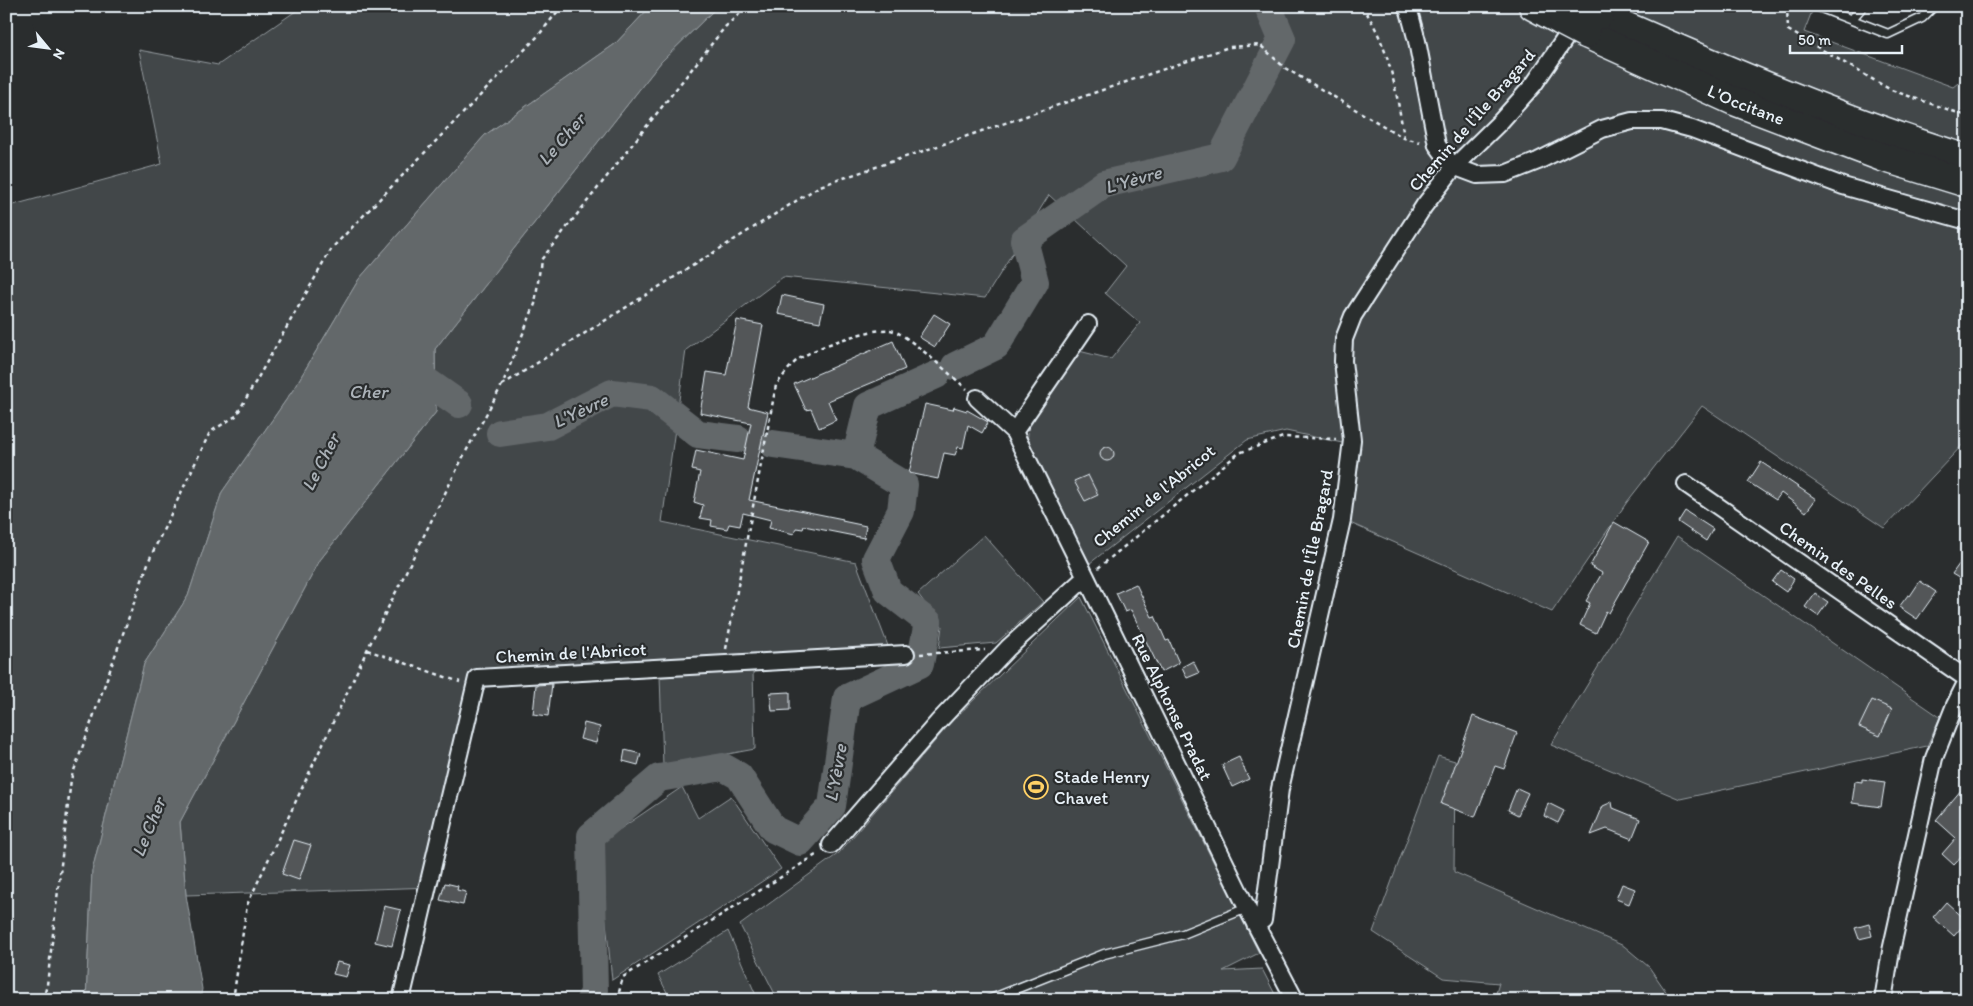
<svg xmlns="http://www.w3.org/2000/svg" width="1973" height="1006" viewBox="0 0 1973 1006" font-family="Itim,sans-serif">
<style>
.green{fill:#424648;stroke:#959ca0}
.water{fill:#63686b;stroke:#989fa3}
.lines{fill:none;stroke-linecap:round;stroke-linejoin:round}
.river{stroke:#63686b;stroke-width:28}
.building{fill:#535759;stroke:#e8f1f8}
.service-casing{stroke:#e8f1f8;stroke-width:11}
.minor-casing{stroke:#e8f1f8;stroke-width:20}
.motorway-casing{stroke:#e8f1f8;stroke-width:31}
.path{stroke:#e8f1f8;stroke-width:2.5;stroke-dasharray:4 4;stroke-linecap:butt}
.service{stroke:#2a2d2e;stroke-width:8}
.minor{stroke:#2a2d2e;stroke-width:16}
.motorway{stroke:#2a2d2e;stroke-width:28}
.motorway-bridge-casing{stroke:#e8f1f8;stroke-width:31;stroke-linecap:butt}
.motorway-bridge{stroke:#2a2d2e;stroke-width:28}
.labels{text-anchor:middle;stroke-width:4.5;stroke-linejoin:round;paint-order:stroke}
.street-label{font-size:18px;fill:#e8f1f8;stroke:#2a2d2e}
.poi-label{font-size:18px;fill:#e8f1f8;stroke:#2a2d2e;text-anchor:start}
.water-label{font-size:19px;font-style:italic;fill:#acb3b9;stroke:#2a2d2e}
</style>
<rect width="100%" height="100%" fill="#2a2d2e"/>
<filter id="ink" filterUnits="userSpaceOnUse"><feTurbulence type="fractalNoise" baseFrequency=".02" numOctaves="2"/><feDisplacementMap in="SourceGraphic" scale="10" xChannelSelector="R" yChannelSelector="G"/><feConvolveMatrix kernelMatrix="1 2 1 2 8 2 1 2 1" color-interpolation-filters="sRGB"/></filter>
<g filter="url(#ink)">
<path class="green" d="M 303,6 L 651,6 L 615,44 L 485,135 L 359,279 L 293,390 L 222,492 L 188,596 L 144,664 L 92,871 L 86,1000 L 6,1000 L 6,207 L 162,164 L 139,50 L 218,65 Z
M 718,6 L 1814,6 L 1804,32 L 1953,87 L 1967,76 L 1967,440 L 1884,528 L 1702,406 L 1627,502 L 1552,612 L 1350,523 L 1361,447 L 1286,431 L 1247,440 L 1085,567 L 1027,442 L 1031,409 L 1075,350 L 1111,359 L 1140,323 L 1105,293 L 1126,266 L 1049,195 L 985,298 L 783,277 L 686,350 L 662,522 L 856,562 L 893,659 L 480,679 L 434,887 L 186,895 L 180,822 L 320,560 L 436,412 L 435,349 L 661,62 Z
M 984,535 L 1043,602 L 996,643 L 939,648 L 942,626 L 918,594 Z
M 1677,536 L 1940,717 L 1927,746 L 1680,799 L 1551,745 Z
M 1081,597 L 1259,953 L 1223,971 L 1262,969 L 1278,1000 L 778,1000 L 740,925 L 839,853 L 953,720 Z
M 753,672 L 755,749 L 663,766 L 660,675 Z
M 1438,756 L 1455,761 L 1454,872 L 1624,946 L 1649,967 L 1672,1000 L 1494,1000 L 1499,983 L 1443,978 L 1373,932 Z
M 682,787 L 698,818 L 731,796 L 781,869 L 612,980 L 598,844 Z
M 728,931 L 758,1000 L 671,1000 L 658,975 Z"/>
<path class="water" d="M 651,6 L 718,6 L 661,62 L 435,349 L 436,412 L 320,560 L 180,822 L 186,895 L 202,989 L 200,1000 L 86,1000 L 92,871 L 144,664 L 188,596 L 222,492 L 293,390 L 359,279 L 485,135 L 615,44 Z"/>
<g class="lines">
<path class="river" d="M 405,366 L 459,404
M 955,366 L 996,346 L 1035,282 L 1024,240 L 1104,184 L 1221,157 L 1282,39 L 1268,6
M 500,433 L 548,426 L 612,393 L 652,398 L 698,434 L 738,439
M 856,456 L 868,406 L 936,375
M 590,1000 L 594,993 L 591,836 L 659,778 L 723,767 L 739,776 L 773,829 L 800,842 L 832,806 L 847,698 L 920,664 L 928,622 L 888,591 L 876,559 L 901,511 L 904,485 L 856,456 L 773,444"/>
</g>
<path class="building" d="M 782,295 L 824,304 L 820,322 L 778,314 Z
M 934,314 L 950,324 L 935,347 L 919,337 Z
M 737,320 L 763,325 L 748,407 L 768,412 L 749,500 L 843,519 L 842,521 L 866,526 L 864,538 L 804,526 L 803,529 L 796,528 L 794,534 L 769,528 L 771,520 L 743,513 L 740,526 L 729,524 L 727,529 L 711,526 L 712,520 L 700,518 L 703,505 L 694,502 L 700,472 L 692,470 L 696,450 L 743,460 L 751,423 L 700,413 L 707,372 L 726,375 Z
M 893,341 L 905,369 L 828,401 L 836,420 L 819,428 L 811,409 L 806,410 L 794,384 Z
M 925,404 L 953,410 L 954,407 L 967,411 L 967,410 L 988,422 L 982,433 L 968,425 L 963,448 L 958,447 L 955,455 L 944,453 L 938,479 L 909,473 Z
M1100 454a7 7 0 1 1 14 0a7 7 0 1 1-14 0Z
M 1761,462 L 1816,499 L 1806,512 L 1781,493 L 1776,500 L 1748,482 Z
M 1088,475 L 1098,495 L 1085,501 L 1074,481 Z
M 1685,511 L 1713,529 L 1706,541 L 1678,522 Z
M 1614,522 L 1649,542 L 1609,613 L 1606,611 L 1596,633 L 1580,625 L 1590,603 L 1586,601 L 1602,573 L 1590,566 Z
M 1967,553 L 1967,583 L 1952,574 Z
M 1781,570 L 1794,579 L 1786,592 L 1772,582 Z
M 1920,581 L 1936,592 L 1917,619 L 1899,607 L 1908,595 L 1910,596 Z
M 1136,584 L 1152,617 L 1155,616 L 1166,641 L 1169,640 L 1179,663 L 1161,672 L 1131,610 L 1125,612 L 1116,593 Z
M 1815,593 L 1828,602 L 1818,616 L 1805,607 Z
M 1193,661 L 1199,673 L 1187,678 L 1182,667 Z
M 552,684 L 548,716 L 533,714 L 536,685 Z
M 790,692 L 790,710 L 772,711 L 770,693 Z
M 1872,700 L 1892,709 L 1880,736 L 1859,727 Z
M 1473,716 L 1517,733 L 1504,769 L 1495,766 L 1475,817 L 1441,804 Z
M 584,723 L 600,727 L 596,743 L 580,739 Z
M 625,750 L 641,754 L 638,765 L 623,761 Z
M 1239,757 L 1249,779 L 1232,787 L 1222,765 Z
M 1862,779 L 1885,782 L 1881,807 L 1852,803 L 1855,781 L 1862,782 Z
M 1967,783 L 1967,851 L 1954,865 L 1942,854 L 1956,838 L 1936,820 Z
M 1517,788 L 1528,793 L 1518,815 L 1508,810 Z
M 1612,802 L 1613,808 L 1640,819 L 1632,839 L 1607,829 L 1591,835 L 1603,806 Z
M 1548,803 L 1564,811 L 1558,823 L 1544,816 Z
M 294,840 L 311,845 L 299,880 L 282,874 Z
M 445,883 L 458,886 L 457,890 L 466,892 L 463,905 L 440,900 Z
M 1622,884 L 1635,889 L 1629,904 L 1616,899 Z
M 1946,902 L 1967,921 L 1954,936 L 1933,917 Z
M 384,906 L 401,910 L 392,946 L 375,942 Z
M 1869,924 L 1872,936 L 1859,939 L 1855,928 Z
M 337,962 L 350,965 L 346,977 L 333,974 Z"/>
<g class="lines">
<g class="service-casing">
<path id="service" d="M 1816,6 L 1888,34 L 1922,18 L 1934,6
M 1852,19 L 1863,6
M 988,1000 L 1104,954 L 1183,934 L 1247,908"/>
</g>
<g class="minor-casing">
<path id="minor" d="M 1406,6 L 1409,11 L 1417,41 L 1437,145 L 1449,161 L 1461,169 L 1477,175 L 1505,174 L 1538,161 L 1602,129 L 1632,121 L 1662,121 L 1692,129 L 1843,186 L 1967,221
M 977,398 L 1014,432 L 1086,577 L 1247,908 L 1295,1000
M 1014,432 L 1088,324
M 1686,484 L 1967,679
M 831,845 L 939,721 L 1008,648 L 1086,577
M 1255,924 L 1263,920 L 1280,789 L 1342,520 L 1352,440 L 1343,361 L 1344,339 L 1353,316 L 1424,206 L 1455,166 L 1501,121 L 1534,84 L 1577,21
M 401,1000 L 477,678 L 906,654
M 1883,1000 L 1891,951 L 1934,758 L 1955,705 L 1967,681"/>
</g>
<g class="motorway-casing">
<g id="motorway">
<path d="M 1533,6 L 1563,22"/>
<path d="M 1600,15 C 1721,68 1841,120 1967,159"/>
<path id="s1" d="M 1586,34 L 1734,101 L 1882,157 L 1967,183"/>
</g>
</g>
<path class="path" d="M 1362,6 C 1389,44 1397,93 1404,138
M 1787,6 L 1788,30 L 1891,90 L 1967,116
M 502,385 L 820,186 L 1229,47 L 1260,45 L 1285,68 L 1404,138 L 1420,142
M 1098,568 L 1239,453 L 1283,437 L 1336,439
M 726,649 L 776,385 C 783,377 790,365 799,359 C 816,347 869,328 890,330 C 906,332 952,377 967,389
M 367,650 L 460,682
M 920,654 L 985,650
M 43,1000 L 47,985 L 71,779 L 150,558 L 210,432 L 236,416 L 332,248 L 538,36 L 562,6
M 233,1000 L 247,905 L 367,650 L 463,457 L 502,385 L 535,304 L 541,260 L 725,27 L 748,6
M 617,1000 L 623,977 L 819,853"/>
<use href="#service" class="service"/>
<use href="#minor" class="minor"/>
<use href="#motorway" class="motorway"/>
<g class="motorway-bridge-casing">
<path id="motorway-bridge" d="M 1582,6 L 1600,15
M 1563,22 L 1586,34"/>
</g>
<use href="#motorway-bridge" class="motorway-bridge"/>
</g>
</g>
<defs>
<g id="stadium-ring" transform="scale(1.25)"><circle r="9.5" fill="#2a2d2e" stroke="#ffd166" stroke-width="1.5"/><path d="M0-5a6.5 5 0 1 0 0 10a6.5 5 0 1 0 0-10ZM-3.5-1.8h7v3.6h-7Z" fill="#ffd166"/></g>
</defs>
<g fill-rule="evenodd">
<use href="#stadium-ring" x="1036" y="787"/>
</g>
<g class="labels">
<g class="street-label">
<text dy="6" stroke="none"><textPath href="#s1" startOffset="175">L'Occitane</textPath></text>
<text transform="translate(1472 120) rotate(-49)" y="6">Chemin de l'Île Bragard</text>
<text transform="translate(1154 496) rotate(-39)" y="6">Chemin de l'Abricot</text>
<text transform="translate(1310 559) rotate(-79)" y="6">Chemin de l'Île Bragard</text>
<text transform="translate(1838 565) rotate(35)" y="6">Chemin des Pelles</text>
<text transform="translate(571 653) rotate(-3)" y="6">Chemin de l'Abricot</text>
<text transform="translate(1172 707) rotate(64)" y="6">Rue Alphonse Pradat</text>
</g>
<g class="poi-label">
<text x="1054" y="783">Stade Henry<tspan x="1054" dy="21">Chavet</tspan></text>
</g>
<g class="water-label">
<text transform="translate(561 139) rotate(-49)" y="7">Le Cher</text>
<text transform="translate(1133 179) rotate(-16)" y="7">L'Yèvre</text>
<text x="368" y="398">Cher</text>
<text transform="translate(580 410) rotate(-25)" y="7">L'Yèvre</text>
<text transform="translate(320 462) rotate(-63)" y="7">Le Cher</text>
<text transform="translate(835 773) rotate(-80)" y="7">L'Yèvre</text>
<text transform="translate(148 827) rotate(-68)" y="7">Le Cher</text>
</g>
</g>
<rect width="1973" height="1006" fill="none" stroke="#2a2d2e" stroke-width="25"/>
<rect x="12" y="12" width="1948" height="981" fill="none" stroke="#e8f1f8" stroke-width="2" filter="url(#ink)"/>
<g transform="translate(48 48) rotate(119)" stroke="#2a2d2e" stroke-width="4" paint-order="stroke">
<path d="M0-4L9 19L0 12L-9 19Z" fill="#e8f1f8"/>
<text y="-8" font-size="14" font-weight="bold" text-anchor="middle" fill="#e8f1f8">N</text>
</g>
<path d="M1790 45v8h112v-8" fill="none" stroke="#e8f1f8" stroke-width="2.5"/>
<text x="1798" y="45" font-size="15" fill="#e8f1f8" stroke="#2a2d2e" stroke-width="4" paint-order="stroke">50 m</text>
</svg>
